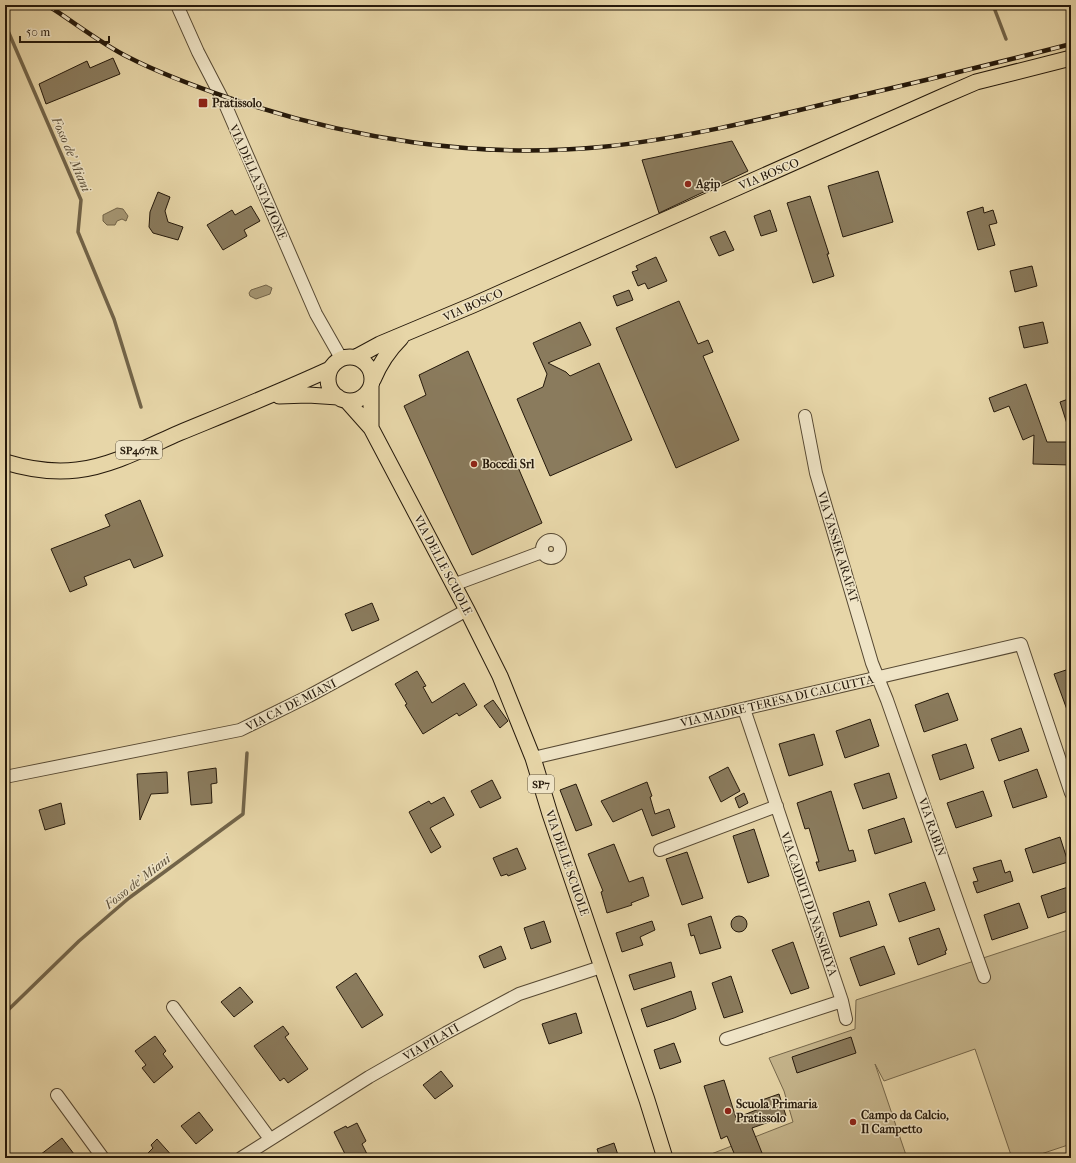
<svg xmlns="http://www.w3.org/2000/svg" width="1076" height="1163" viewBox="0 0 1076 1163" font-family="'IM FELL French Canon',serif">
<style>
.green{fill:#c6b68d;stroke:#76684c}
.water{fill:#a59673;stroke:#726449}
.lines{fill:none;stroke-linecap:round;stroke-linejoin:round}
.stream{stroke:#726449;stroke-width:3.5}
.building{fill:#8a7b5d;stroke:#25190b}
.minor-casing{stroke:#564832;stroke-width:14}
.major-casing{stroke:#25190b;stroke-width:17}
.minor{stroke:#efe4c6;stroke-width:12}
.major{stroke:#e7d6a8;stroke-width:15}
.rail-casing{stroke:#25190b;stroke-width:4.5}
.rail{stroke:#efe4c6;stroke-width:3;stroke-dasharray:9;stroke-linecap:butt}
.poi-dot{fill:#8f2418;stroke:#efe4c6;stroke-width:1.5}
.labels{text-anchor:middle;stroke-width:3;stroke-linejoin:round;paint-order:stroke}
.shield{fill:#efe4c6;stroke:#625643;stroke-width:1}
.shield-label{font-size:11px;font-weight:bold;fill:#25190b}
.poi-label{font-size:12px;font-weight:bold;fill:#25190b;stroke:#efe4c6;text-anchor:start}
.street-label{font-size:12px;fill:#25190b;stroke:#efe4c6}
.water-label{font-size:13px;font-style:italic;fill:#584b35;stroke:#efe4c6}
</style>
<rect width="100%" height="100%" fill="#e7d6a8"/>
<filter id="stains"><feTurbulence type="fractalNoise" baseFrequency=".005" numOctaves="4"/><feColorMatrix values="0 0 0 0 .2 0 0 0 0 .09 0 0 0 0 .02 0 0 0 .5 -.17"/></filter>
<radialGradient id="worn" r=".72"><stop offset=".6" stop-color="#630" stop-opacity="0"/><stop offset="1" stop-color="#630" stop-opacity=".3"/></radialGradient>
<path class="green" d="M 1071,929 L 1071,1144 L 1029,1158 L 1012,1158 L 975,1049 L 884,1081 L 875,1064 L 907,1158 L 701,1158 L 793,1122 L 784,1091 L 769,1058 L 855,1029 L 856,1000 Z"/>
<path class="water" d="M 117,208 L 123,209 L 128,216 L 126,221 L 122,219 L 117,221 L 115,225 L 107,225 L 103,221 L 103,215 Z
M 266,285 L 272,288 L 270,294 L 256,299 L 250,296 L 249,293 L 251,290 Z"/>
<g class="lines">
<path class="stream" d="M 993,5 L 1006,39
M 5,24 L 81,200 L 78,232 L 114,319 L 141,407
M 5,1013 L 79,941 L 129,898 L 243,814 L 247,753"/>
</g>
<path class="building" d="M 113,58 L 120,74 L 46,104 L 39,84 L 87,61 L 90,68 Z
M 732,141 L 748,171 L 659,213 L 642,160 Z
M 878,171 L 893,222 L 843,237 L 828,186 Z
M 158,192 L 170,197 L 165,211 L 168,222 L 183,227 L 178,240 L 153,233 L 149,227 L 150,212 Z
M 810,196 L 829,254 L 827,254 L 834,276 L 813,283 L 787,203 Z
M 251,206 L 260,221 L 244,230 L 247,236 L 223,250 L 207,225 L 232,210 L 235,215 Z
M 983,207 L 984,213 L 993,210 L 997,223 L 989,225 L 995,245 L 978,250 L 967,212 Z
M 770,210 L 777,231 L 761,236 L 754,216 Z
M 725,231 L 734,250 L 719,256 L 710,237 Z
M 656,257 L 667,281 L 648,289 L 645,283 L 638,286 L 632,272 L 638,270 L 636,266 Z
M 1032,266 L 1037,286 L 1015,292 L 1010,271 Z
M 629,290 L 633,300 L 617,306 L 613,296 Z
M 679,301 L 698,344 L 708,340 L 713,352 L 703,356 L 739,440 L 676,468 L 616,328 Z
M 580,322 L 591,345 L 548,363 L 566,372 L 570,376 L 599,363 L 632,440 L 550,476 L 517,399 L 543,387 L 547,374 L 533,343 Z
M 1043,322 L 1048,343 L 1024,348 L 1019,327 Z
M 468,351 L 542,523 L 472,555 L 404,406 L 426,395 L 419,375 Z
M 1026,384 L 1047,442 L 1071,442 L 1071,465 L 1033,464 L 1034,435 L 1023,440 L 1009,406 L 994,412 L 989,398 Z
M 1071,398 L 1071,430 L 1069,430 L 1060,402 Z
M 140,500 L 163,556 L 134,568 L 130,559 L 84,577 L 87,585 L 70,592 L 51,549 L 110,526 L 105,515 Z
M 372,603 L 379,620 L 352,631 L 345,614 Z
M 1066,670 L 1069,679 L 1071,678 L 1070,718 L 1054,674 Z
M 417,671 L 426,686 L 423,687 L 432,703 L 464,683 L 477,705 L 459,716 L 457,713 L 423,734 L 405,705 L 407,704 L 395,684 Z
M 948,693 L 958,720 L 924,732 L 915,705 Z
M 493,700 L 508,721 L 500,728 L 484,706 Z
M 870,719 L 879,746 L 845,758 L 836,731 Z
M 1021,728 L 1029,751 L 999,761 L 991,739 Z
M 814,734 L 823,765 L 789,776 L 779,744 Z
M 966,744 L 974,768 L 940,780 L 932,755 Z
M 728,767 L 740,791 L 721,802 L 709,777 Z
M 216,768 L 217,783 L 211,784 L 212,803 L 191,805 L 188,772 Z
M 1037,769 L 1047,797 L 1013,808 L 1004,781 Z
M 167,772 L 168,793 L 151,794 L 140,820 L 137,774 Z
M 889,773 L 897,798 L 863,809 L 854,784 Z
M 492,780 L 501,798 L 480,808 L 471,791 Z
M 647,782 L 652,796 L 650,797 L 655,814 L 669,809 L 675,827 L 652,836 L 642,809 L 613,822 L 601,801 Z
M 576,784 L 592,825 L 576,831 L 560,790 Z
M 831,791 L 849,851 L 853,850 L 856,861 L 819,871 L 816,862 L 819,862 L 809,828 L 805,829 L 797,803 Z
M 983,791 L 992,816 L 956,828 L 947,803 Z
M 744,793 L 748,803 L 739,808 L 735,798 Z
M 444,797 L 454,815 L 430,828 L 441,847 L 431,853 L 409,812 L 429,801 L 431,804 Z
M 61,803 L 65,824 L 45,830 L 39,810 Z
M 904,818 L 912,842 L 875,854 L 868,830 Z
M 754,829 L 769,876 L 748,883 L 733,836 Z
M 1060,837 L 1068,862 L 1033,873 L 1025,849 Z
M 614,844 L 629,882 L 643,877 L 649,896 L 631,903 L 632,905 L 607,913 L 601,892 L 603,891 L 588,854 Z
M 517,848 L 526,869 L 508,876 L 507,874 L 501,876 L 493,858 Z
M 687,852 L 703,898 L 682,905 L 666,859 Z
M 1001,860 L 1005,873 L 1010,871 L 1013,881 L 977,893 L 973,882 L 978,881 L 973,868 Z
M 925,882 L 935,910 L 899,922 L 889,894 Z
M 1071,886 L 1071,910 L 1048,918 L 1041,896 Z
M 869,901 L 877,925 L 840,937 L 833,913 Z
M 1019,903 L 1028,928 L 992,940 L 984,915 Z
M731 924a8 8 0 1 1 16 0a8 8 0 1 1-16 0Z
M 711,916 L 721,948 L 700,954 L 694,935 L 691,936 L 688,924 Z
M 544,921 L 551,942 L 531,949 L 524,928 Z
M 652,921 L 655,930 L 640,937 L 643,945 L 622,952 L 616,933 Z
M 939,928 L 947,950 L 945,951 L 946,954 L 918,965 L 909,938 Z
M 793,942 L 809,988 L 791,994 L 772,950 Z
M 501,946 L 506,959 L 484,968 L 479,956 Z
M 884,946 L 895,974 L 860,986 L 850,958 Z
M 671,962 L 675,977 L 634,990 L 629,975 Z
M 356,973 L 383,1015 L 362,1028 L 336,987 Z
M 731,976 L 743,1012 L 724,1018 L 712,983 Z
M 240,987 L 253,1002 L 234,1017 L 221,1002 Z
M 691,991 L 696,1009 L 674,1018 L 647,1027 L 641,1009 Z
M 576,1013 L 582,1033 L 549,1044 L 542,1024 Z
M 283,1026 L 289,1034 L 285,1037 L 308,1069 L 288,1083 L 284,1078 L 280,1081 L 254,1046 Z
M 155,1036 L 166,1051 L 163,1054 L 173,1067 L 154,1083 L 142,1068 L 146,1065 L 135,1051 Z
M 851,1037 L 856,1053 L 797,1073 L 792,1057 Z
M 674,1043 L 681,1062 L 660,1069 L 654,1050 Z
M 441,1071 L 453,1086 L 435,1099 L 423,1085 Z
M 724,1080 L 736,1118 L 764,1107 L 762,1100 L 779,1094 L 786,1116 L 752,1128 L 764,1158 L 736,1158 L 727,1136 L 721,1139 L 704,1086 Z
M 199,1112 L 213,1130 L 196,1144 L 181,1126 Z
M 357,1123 L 366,1141 L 362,1144 L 369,1158 L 347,1158 L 334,1132 L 346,1126 L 347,1128 Z
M 62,1138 L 77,1158 L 36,1158 Z
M 157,1139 L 174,1158 L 153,1158 L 148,1153 L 153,1148 L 151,1145 Z
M 614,1143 L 619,1158 L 600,1158 L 597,1149 Z"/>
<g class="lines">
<g class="minor-casing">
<path id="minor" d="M 177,5 L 198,52 L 225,104 L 316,314 L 341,358
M 805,416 L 816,473 L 872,663 L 887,700 L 984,977
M542 549a9 9 0 1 1 18 0a9 9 0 1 1-18 0Z
M 453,585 L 542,552
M 533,758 L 1021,644 L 1071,793
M 5,777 L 240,730 L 309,696 L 467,610
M 660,850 L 777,806
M 842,1001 L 846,1019
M 173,1007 L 270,1139
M 726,1039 L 842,1001 L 744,709
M 57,1095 L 103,1158
M 241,1158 L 369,1077 L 446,1033 L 519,994 L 601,967"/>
</g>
<g class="major-casing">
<path id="major" d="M328 379a22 22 0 1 1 44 0a22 22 0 1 1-44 0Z
M 356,357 L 380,344 L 473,305 L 939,98 L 976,82 L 1071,58
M 373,380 C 380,363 388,351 401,338
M 371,387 L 371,428
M 279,396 L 308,395 L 338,397
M 347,401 L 371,428 L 467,610 L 500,676 L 533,758 L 550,814 L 647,1100 L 665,1158
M 5,462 C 28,469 53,473 77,470 C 112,466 147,447 179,433 C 230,412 280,392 330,369"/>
</g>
<use href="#minor" class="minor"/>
<use href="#major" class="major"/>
<g class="rail-casing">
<path id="rail" d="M 47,5 C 74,22 100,43 128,57 C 161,74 197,87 232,99 C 350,139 477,159 601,147 C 681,139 759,120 837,101 C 915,83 993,64 1071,44"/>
</g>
<use href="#rail" class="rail"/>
</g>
<g class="poi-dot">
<rect x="198" y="98" width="10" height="10" rx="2"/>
<circle cx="688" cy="184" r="4"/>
<circle cx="474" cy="464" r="4"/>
<circle cx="728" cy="1111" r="4"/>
<circle cx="853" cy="1122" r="4"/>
</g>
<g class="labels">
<g class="shield">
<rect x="116" y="441" width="46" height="18" rx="3"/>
<rect x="528" y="775" width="26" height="18" rx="3"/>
</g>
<g class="shield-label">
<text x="139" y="454">SP467R</text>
<text x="541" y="788">SP7</text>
</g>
<g class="poi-label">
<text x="212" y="107">Pratissolo</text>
<text x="696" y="188">Agip</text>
<text x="482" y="468">Bocedi Srl</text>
<text x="736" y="1108">Scuola Primaria<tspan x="736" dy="14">Pratissolo</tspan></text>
<text x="861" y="1119">Campo da Calcio,<tspan x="861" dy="14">Il Campetto</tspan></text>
</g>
<g class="street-label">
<text transform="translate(769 174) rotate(-23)" y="4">VIA BOSCO</text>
<text transform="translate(258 182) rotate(66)" y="4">VIA DELLA STAZIONE</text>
<text transform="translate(473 305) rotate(-24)" y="4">VIA BOSCO</text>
<text transform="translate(838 547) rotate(73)" y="4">VIA YASSER ARAFAT</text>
<text transform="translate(443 565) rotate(62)" y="4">VIA DELLE SCUOLE</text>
<text transform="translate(777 701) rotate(-13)" y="4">VIA MADRE TERESA DI CALCUTTA</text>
<text transform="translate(291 705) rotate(-27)" y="4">VIA CA' DE MIANI</text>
<text transform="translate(932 827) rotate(71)" y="4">VIA RABIN</text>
<text transform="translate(567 863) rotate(71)" y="4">VIA DELLE SCUOLE</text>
<text transform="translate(809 904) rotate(71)" y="4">VIA CADUTI DI NASSIRIYA</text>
<text transform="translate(431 1042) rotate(-30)" y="4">VIA PILATI</text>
</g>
<g class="water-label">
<text transform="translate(72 154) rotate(67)" y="5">Fosso de' Miani</text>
<text transform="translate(137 881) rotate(-38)" y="5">Fosso de' Miani</text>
</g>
</g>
<rect width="1076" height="1163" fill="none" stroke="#e7d6a8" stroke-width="20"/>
<rect x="6" y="6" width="1064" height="1151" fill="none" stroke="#25190b" stroke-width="2"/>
<rect x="10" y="10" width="1056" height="1143" fill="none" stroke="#25190b"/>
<path d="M20 36v6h89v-6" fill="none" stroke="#25190b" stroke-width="2"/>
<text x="26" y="36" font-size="12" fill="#25190b" stroke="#efe4c6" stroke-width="3" paint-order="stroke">50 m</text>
<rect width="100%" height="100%" filter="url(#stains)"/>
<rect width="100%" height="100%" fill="url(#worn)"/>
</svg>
